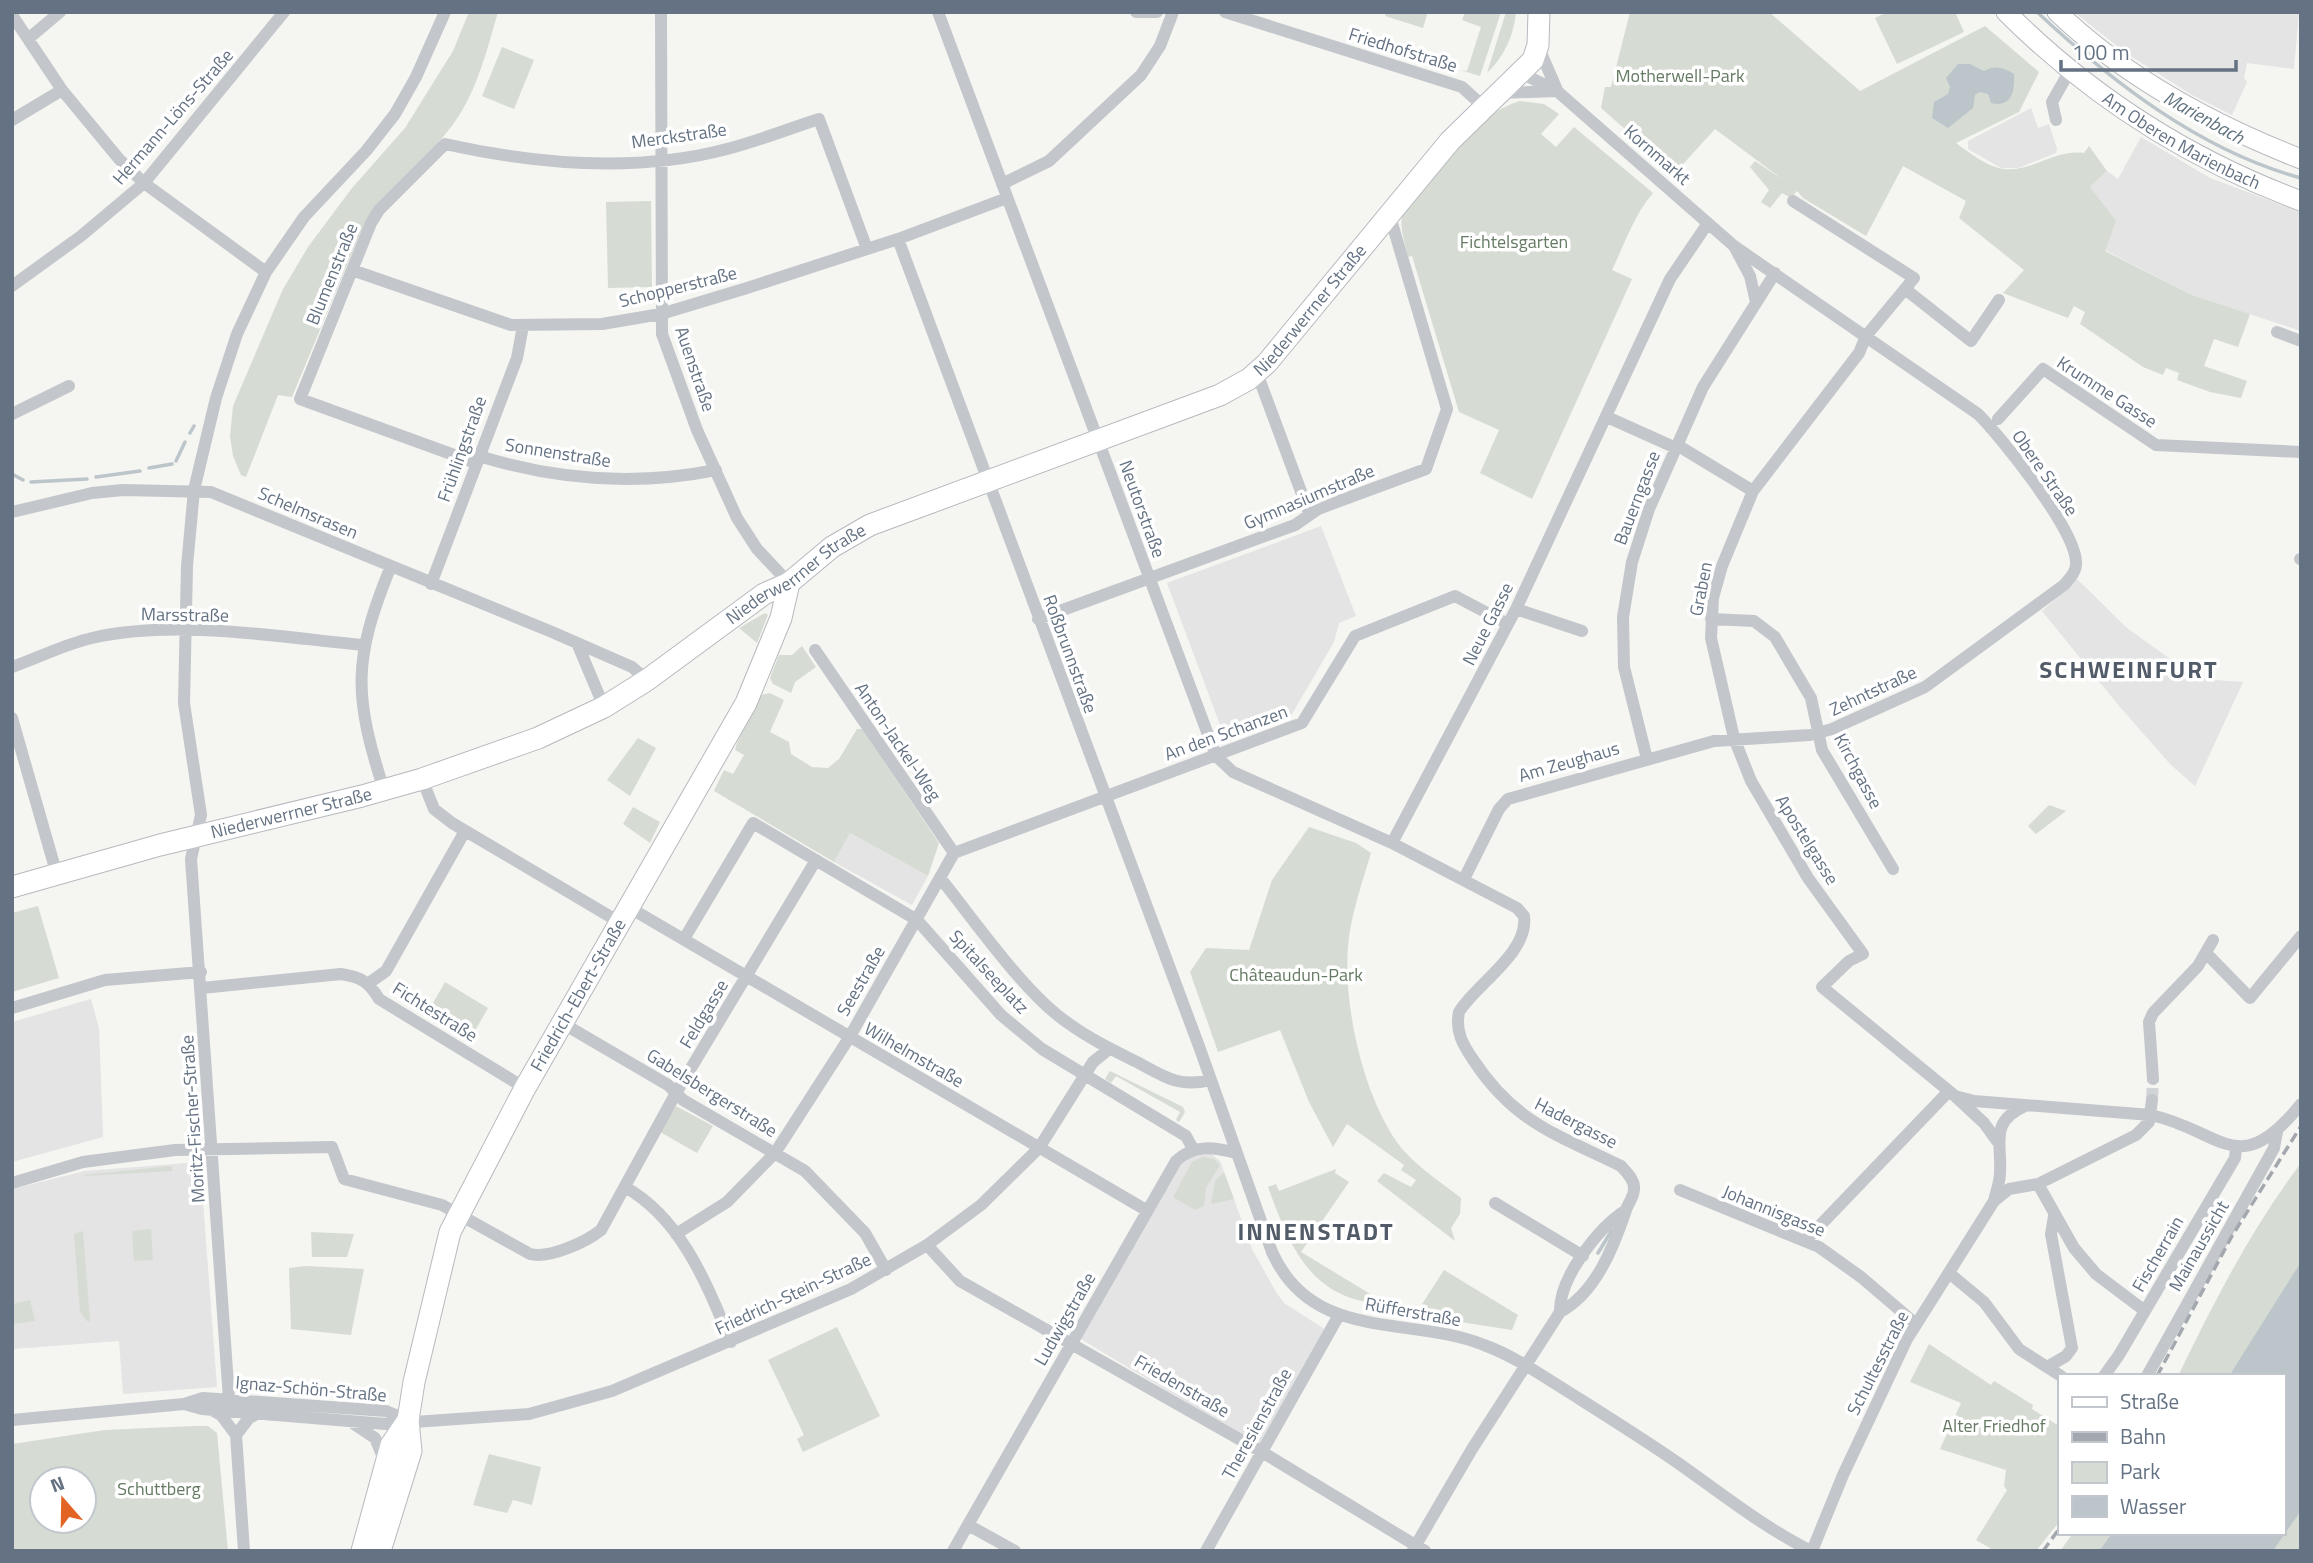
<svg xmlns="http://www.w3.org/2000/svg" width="2313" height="1563" viewBox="0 0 2313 1563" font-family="'Titillium Web',sans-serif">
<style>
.built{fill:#e3e4e3}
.green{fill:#d6dcd3;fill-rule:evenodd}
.water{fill:#bbc5ca}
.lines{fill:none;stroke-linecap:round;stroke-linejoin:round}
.stream{stroke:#bbc5ca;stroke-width:3.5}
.minor-tunnel{stroke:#d1d4d6;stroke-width:12;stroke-dasharray:12 6;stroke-linecap:butt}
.secondary-casing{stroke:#b5b9be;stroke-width:21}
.primary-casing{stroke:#b6b9be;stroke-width:23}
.minor{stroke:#c3c6ca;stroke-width:12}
.secondary{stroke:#fff;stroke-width:19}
.primary{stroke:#fff;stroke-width:21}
.rail{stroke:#a3a8af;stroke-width:3.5;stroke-dasharray:10 5;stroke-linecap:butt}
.labels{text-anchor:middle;stroke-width:7;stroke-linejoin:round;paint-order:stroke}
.street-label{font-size:18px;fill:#647283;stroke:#fff}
.park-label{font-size:18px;fill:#657a63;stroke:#fff}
.water-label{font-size:19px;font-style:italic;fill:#60747f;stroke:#fff}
.district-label{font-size:24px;font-weight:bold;letter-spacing:2px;fill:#525c68;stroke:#fff}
</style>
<rect width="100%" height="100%" fill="#f5f5f2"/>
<path class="built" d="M 2074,12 L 2299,12 L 2294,69 L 2247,63 L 2244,78 L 2247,82 L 2232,115 L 2192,95 L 2126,53 Z
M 2031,108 L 2038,128 L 2049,124 L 2057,149 L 2056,153 L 2018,168 L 2001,168 L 1968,149 L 1968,141 Z
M 2141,137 L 2210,178 L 2301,212 L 2301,331 L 2192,295 L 2105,250 L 2090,187 L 2107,171 L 2118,179 Z
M 1321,526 L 1356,616 L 1339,623 L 1334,642 L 1292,714 L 1225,738 L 1167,583 Z
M 2077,579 L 2127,628 L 2180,666 L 2214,680 L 2243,682 L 2195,786 L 2171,765 L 2120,707 L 2042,611 Z
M 850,833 L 928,876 L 912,905 L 834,862 Z
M 91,999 L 99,1028 L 103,1137 L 12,1162 L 12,1022 Z
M 1208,1151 L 1220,1161 L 1252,1249 L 1276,1292 L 1284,1303 L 1326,1330 L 1261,1447 L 1079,1338 L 1184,1159 Z
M 200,1162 L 217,1387 L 123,1394 L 119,1341 L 12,1349 L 12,1189 L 85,1171 Z"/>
<path class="green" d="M 469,12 L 498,12 C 487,50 477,91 454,123 C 426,161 387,189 362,229 L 292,397 L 278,395 L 246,477 L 241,475 L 233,456 L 230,436 L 233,406 L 283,289 L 308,247 L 352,188 L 405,128 L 453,51 Z
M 1386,12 L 1428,12 L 1423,28 L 1385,16 Z
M 1465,12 L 1501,12 L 1480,76 L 1460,70 L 1467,71 L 1481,27 L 1462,20 Z
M 1506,12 L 1516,12 C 1514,35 1504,57 1487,73 Z
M 1630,12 L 1769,12 L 1860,91 L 1985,26 L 2039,72 L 2019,112 L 1956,143 C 1970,153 1987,167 2004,169 C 2032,172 2055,149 2084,153 L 2089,146 L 2107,171 L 2090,187 L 2116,221 L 2105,251 L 2192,295 L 2250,314 L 2238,347 L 2214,339 L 2204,366 L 2247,381 L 2241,398 L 2210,392 L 2177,380 L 2179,373 L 2166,368 L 2163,375 L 2143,367 L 2080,324 L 2085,312 L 2074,306 L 2068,318 L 2003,293 L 2024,270 L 1959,218 L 1966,201 L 1903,166 L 1866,236 L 1803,198 L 1797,191 L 1791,198 L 1782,193 L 1770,208 L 1761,202 L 1769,190 L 1750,167 L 1755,161 L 1782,179 L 1715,129 L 1675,173 L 1601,108 L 1605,87 L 1611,87 Z
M 1887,12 L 1955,12 L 1964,32 L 1897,64 L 1875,18 Z
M 502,47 L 534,60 L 514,109 L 482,96 Z
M 1520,101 L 1544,104 L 1559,114 L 1541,134 L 1556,147 L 1574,127 L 1653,193 C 1634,215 1625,243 1612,270 L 1632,279 L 1532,499 L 1480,473 L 1499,430 L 1459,412 L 1412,256 L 1408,257 C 1406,245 1398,225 1403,213 C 1407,205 1418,196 1424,188 C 1450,158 1480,112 1520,101 Z
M 651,201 L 652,287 L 608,288 L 606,202 Z
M 765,613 L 768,615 L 757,643 L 739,628 Z
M 802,646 L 816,667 L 795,682 L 791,693 L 773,684 L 770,678 L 779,655 L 792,655 Z
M 770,693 L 784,700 L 770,732 L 789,742 L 791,754 L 812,767 L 828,768 L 839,759 L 857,729 L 862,729 L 939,843 L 928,876 L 850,833 L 834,862 L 714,791 L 724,770 L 733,774 L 744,755 L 735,750 L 737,743 L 761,695 Z
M 638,738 L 656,748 L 630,796 L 607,780 Z
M 2049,805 L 2066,811 L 2036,834 L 2028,826 Z
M 633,807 L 660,822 L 650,843 L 623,824 Z
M 1309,827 L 1356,843 L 1371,853 C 1362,883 1351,914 1348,946 C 1343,1007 1364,1102 1403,1150 C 1419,1168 1442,1183 1461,1198 L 1460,1214 L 1451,1228 L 1455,1241 L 1377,1181 L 1384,1173 L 1411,1187 L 1416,1180 L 1401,1170 L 1404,1165 L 1347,1124 L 1333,1147 L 1309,1102 L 1280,1030 L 1218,1052 L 1190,972 L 1206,948 L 1249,950 L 1272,880 Z
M 38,906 L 59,978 L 12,992 L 12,913 Z
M 445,982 L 488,1008 L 472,1036 L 429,1010 Z
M 1110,1071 L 1183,1107 L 1185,1112 L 1179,1122 L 1176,1120 L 1180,1112 L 1116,1076 L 1111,1083 L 1105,1079 Z
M 676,1106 L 713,1126 L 697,1153 L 660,1132 Z
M 1203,1157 L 1214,1159 L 1220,1165 L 1206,1188 L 1204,1206 L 1195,1210 L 1173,1197 L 1192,1162 Z
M 2301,1163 L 2301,1262 L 2293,1277 L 2229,1376 L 2178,1376 C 2214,1302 2251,1229 2301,1163 Z
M 171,1166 L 172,1171 L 84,1176 L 84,1175 Z
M 1336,1169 L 1335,1173 L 1349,1182 L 1301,1252 L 1372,1295 L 1368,1302 C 1307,1293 1287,1239 1268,1187 L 1276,1184 L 1279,1191 Z
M 1224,1172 L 1234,1199 L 1211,1204 L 1215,1181 Z
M 151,1229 L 153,1260 L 134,1261 L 132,1231 Z
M 83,1231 L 90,1321 L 87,1321 L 80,1312 L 74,1234 Z
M 311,1232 L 354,1234 L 347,1257 L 312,1257 Z
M 306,1266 L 364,1269 L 351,1335 L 291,1329 L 289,1268 Z
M 1444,1270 L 1518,1315 L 1512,1330 L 1415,1315 Z
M 30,1300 L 35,1321 L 12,1324 L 12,1304 Z
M 837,1327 L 880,1416 L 803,1452 L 797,1439 L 804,1435 L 768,1360 Z
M 1929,1344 L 1991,1385 L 1994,1381 L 2033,1405 L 2032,1409 L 2059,1426 L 2059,1522 L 2036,1551 L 1995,1551 L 1976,1540 L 2007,1490 L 2004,1486 L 2006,1470 L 1940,1449 L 1961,1403 L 1910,1382 Z
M 193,1426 L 208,1426 L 217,1433 L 228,1551 L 12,1551 L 12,1444 L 105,1430 ZM 42,1479 L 84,1479 L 84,1521 L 42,1521 Z
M 489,1454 L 541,1467 L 532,1505 L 513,1500 L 507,1513 L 473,1505 Z
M 2301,1511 L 2301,1551 L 2273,1551 Z
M 2073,1533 L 2112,1533 L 2099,1551 L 2060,1551 Z"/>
<path class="water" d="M 1958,64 L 1970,64 L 1984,71 C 1995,65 2003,67 2014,74 C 2015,91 2012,108 1991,103 L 1988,94 L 1980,92 L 1975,95 L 1973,108 L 1948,128 L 1932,118 L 1934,102 L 1948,94 L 1950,87 L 1946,78 Z
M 2301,1262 L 2301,1511 L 2273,1551 L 2099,1551 L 2112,1533 L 2283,1533 L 2283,1376 L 2229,1376 Z"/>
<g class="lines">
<path class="stream" d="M 2037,12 C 2112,82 2201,151 2301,178
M 190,433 L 194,426
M 176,461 L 185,442
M 149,468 L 172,464
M 12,474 L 23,480
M 96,477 L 140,471
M 31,482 L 87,479
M 1598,1253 L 1612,1230"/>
<path class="minor-tunnel" d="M 2152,1100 L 2153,1079"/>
<g class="secondary-casing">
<g id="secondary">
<path id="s1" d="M 2006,12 C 2091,97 2188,159 2301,201"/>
<path d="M 2057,12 C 2125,77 2214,125 2301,159"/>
</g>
</g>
<g class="primary-casing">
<g id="primary">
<path id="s2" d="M 12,887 L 160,845 L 362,796 L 422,779 L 538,738 L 604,707 L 647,680 L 764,594 L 789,583 L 832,547 L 870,525 L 1220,395 L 1249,379 L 1267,363 L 1450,141 L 1533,60 L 1538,45 L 1539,12"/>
<path d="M 362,1551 L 391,1445 L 408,1420"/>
<path id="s3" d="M 380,1551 L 411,1451 L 408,1420 L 414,1382 L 450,1232 L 525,1088 L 746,703 L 781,618 L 789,583"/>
</g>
</g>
<path class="minor" d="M 661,12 L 662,334 L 697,430 L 737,518 L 757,549 L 789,583
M 938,12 L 1216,756 L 1233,772 L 1392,843 L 1517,908 L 1524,916 C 1529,953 1476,984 1459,1012 C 1455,1032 1463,1045 1474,1061 C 1515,1123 1558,1135 1621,1166 C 1627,1173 1635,1180 1634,1189 C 1634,1197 1628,1203 1626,1210 C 1614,1246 1596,1293 1560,1312
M 1136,12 L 1157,12
M 1225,12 L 1462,87 L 1484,107
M 12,15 L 62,90 L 119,159 L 144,183 L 266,272
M 28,39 L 60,12
M 1538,46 L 1557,90
M 1501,93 L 1557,91
M 12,120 L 62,90
M 2056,120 L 2052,102 L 2069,72
M 1002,184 L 1049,161 L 1141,75 L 1160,46 L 1173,12
M 1793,201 L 1914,278 L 1866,336 L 1859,353 L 1753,491 L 1722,566 L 1713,598 L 1711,638 L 1734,738 L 1751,781 L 1808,878 L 1863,954 L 1849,961 L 1822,987 L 1955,1096 L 1974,1101 L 2151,1115 C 2223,1131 2238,1182 2301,1104
M 898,239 L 1200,1049 L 1272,1252 C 1313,1343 1408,1315 1484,1345 C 1514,1356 1541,1375 1567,1391 C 1605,1415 1642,1438 1678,1463 C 1722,1494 1763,1527 1811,1551
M 1734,246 L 1750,276 L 1756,302
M 352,270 L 511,325 L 602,324 L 661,314 L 747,288 L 898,239 L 1007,198
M 12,286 L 81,236 L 144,183 L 284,12
M 1905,289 L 1971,341 L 1999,300
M 2277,332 L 2301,341
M 1257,373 L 1309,513
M 12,414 L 69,386
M 1607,417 L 1676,448
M 1998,419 L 2043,369 L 2156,445 L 2301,452
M 1677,445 L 1753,491
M 479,456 C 557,480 636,486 716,470
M 476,463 L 300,399 L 371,223 L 379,210 L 445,144 C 535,164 636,173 727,149 C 758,141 788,129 819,119 L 867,249
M 12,512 L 92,493 L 123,490 L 211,492 L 552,632 L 632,667 L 647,680
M 2300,559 L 2301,559
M 431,584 L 517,358 L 523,326
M 1516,609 L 1582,631
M 1038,619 L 1295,525 L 1318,509 L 1426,469 L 1447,409 L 1389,213
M 1711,619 L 1754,621 L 1775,637 L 1811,698 L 1822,750 L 1893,869
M 577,643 L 604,707
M 815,650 L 954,853
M 12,667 C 38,658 65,644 92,638 C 175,619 279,637 363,645
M 12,718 L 57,875
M 1647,759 L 1624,667 L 1623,617 L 1632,562 L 1649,509 L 1703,387 L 1775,273
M 422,779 L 434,809 L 452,823 L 621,923
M 384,790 C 353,694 353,659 391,566
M 1392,843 L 1516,609 L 1670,279 L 1708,223
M 941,879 C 975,921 1025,994 1068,1023 C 1090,1039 1113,1050 1137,1062 C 1165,1077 1179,1088 1211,1080
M 1464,879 L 1499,809 L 1508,799 L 1714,741 L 1810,735 L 1832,729 L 1925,687 L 2064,585 C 2070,578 2077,571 2076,562 C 2075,529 2002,438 1978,414 L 1734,246 L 1557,91 L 1519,72
M 630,908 L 1146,1210
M 684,939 L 753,823 L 917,920 L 1001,1015 L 1042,1049 L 1186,1136 L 1193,1149
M 2206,953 L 2250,998 L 2301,936
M 369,983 L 386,971 L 465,831
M 202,988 L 341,974 C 361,977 369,982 379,999 L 525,1088
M 12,1008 L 105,980 L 201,972
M 562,1023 L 668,1085 L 683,1100 L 805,1171 L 865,1233 L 886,1270
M 2153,1079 L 2149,1022 L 2153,1013 L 2198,966 L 2213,940
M 1955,1096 L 1984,1123 L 1997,1141
M 12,1183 L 83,1162 L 175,1150 L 332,1147 L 344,1179 L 442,1205 L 530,1254 C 549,1259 586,1242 601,1230 L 676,1093 L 816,860
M 2038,1184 L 2074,1248 L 2096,1274 L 2145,1311
M 625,1187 C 682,1219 707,1285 731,1342
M 1680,1190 L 1819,1247 L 1861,1277 L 1916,1324
M 1994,1201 C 1996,1192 2000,1182 2000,1173 C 2002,1143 1989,1122 2025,1106
M 1495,1203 L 1583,1256
M 676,1234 L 727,1202 L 775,1153 L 849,1038 L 954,853 L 1302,723 L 1355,636 L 1455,596 L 1508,624
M 1806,1240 L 1949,1091
M 927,1245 L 960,1281 L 1262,1452 L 1425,1551
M 1949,1273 L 1984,1302 L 2019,1349 L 2061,1376
M 2049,1366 L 2066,1356 L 2072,1348 L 2051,1234 L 2054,1216
M 2104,1376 L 2119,1355 L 2235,1158 L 2236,1147
M 2147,1376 L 2274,1148 L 2277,1132
M 229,1399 L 191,859 L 201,815 L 184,703 L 187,566 L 194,490 L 216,398 L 237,334 L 266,272 L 304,217 L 366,151 L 395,114 L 416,77 L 445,12
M 184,1404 L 202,1409 L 386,1424 L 529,1414 L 612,1391 L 851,1289 L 927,1245 L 981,1205 L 1039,1148 L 1093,1062 L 1108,1050
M 210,1409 L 221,1415 L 236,1435
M 12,1420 L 184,1404 L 203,1398 L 386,1411 L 408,1420
M 354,1424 L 375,1438 L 385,1462
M 968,1525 L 1015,1551
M 1413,1550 L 1472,1449 L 1560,1312 C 1559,1278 1598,1228 1626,1210
M 244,1551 L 236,1435 L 249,1418 L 257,1414
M 953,1551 L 1176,1161 C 1194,1144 1214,1147 1236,1153
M 1206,1551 L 1339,1315
M 1812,1551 L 1843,1475 L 1907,1339 L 1994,1201 L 2009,1189 L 2038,1184 L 2136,1135 L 2149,1122 L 2152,1100"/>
<use href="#secondary" class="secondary"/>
<use href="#primary" class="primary"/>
<path class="rail" d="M 2157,1376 L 2232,1236 L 2301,1126
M 2043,1551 L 2059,1529"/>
</g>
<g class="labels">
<g class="street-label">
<text transform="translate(1403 50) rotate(17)" y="6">Friedhofstraße</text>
<text transform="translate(173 117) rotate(-49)" y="6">Hermann-Löns-Straße</text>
<text transform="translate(679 136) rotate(-8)" y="6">Merckstraße</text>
<text dy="6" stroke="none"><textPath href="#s1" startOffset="219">Am Oberen Marienbach</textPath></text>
<text transform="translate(1657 155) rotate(41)" y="6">Kornmarkt</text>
<text transform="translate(332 274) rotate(-68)" y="6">Blumenstraße</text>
<text transform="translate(678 287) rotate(-14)" y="6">Schopperstraße</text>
<text dy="6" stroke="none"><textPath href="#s2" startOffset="1442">Niederwerrner Straße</textPath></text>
<text transform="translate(695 369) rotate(71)" y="6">Auenstraße</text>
<text transform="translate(2107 392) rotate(33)" y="6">Krumme Gasse</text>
<text transform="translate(462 449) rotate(-70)" y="6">Frühlingstraße</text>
<text transform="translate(558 453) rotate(9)" y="6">Sonnenstraße</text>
<text transform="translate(2045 473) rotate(55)" y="6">Obere Straße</text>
<text transform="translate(1309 497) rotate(-23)" y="6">Gymnasiumstraße</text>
<text transform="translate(1637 498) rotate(-69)" y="6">Bauerngasse</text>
<text transform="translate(1142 509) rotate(70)" y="6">Neutorstraße</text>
<text transform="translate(308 513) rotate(23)" y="6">Schelmsrasen</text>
<text dy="6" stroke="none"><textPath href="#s2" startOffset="854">Niederwerrner Straße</textPath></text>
<text transform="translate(1701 589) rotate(-79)" y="6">Graben</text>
<text transform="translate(185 615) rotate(1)" y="6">Marsstraße</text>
<text transform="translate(1488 624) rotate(-63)" y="6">Neue Gasse</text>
<text transform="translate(1070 654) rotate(70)" y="6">Roßbrunnstraße</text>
<text transform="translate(1873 691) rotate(-25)" y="6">Zehntstraße</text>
<text transform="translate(1226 733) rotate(-20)" y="6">An den Schanzen</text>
<text transform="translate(898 742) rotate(56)" y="6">Anton-Jackel-Weg</text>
<text transform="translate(1569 762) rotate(-16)" y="6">Am Zeughaus</text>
<text transform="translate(1858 771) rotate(62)" y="6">Kirchgasse</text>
<text dy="6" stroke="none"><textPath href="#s2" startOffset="289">Niederwerrner Straße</textPath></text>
<text transform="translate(1807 840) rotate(58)" y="6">Apostelgasse</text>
<text transform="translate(989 972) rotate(47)" y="6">Spitalseeplatz</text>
<text transform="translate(861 981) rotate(-60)" y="6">Seestraße</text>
<text dy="6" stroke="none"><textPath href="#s3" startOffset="598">Friedrich-Ebert-Straße</textPath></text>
<text transform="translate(435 1012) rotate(32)" y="6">Fichtestraße</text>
<text transform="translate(704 1014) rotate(-59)" y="6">Feldgasse</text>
<text transform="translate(914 1055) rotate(30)" y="6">Wilhelmstraße</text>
<text transform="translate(712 1093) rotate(32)" y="6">Gabelsbergerstraße</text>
<text transform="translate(193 1119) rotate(-94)" y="6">Moritz-Fischer-Straße</text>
<text transform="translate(1576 1123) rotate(27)" y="6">Hadergasse</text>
<text transform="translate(1774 1211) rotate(22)" y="6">Johannisgasse</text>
<text transform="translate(2199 1246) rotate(-60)" y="6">Mainaussicht</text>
<text transform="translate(2158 1254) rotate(-60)" y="6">Fischerrain</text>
<text transform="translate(793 1294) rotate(-25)" y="6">Friedrich-Stein-Straße</text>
<text transform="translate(1413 1312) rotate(10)" y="6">Rüfferstraße</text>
<text transform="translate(1065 1319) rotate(-60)" y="6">Ludwigstraße</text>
<text transform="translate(1878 1363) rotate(-63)" y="6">Schultesstraße</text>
<text transform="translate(1182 1386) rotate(30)" y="6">Friedenstraße</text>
<text transform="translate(311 1389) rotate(5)" y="6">Ignaz-Schön-Straße</text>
<text transform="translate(1257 1424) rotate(-61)" y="6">Theresienstraße</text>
</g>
<g class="park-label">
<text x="1680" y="82">Motherwell-Park</text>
<text x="1514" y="248">Fichtelsgarten</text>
<text x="1296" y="981">Châteaudun-Park</text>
<text x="1994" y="1432">Alter Friedhof</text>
<text x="159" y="1495">Schuttberg</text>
</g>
<g class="water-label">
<text transform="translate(2204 117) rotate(29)" y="7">Marienbach</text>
</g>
<g class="district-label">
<text x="2129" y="678">SCHWEINFURT</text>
<text x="1316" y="1240">INNENSTADT</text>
</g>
</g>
<rect width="2313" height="1563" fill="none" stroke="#647283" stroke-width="28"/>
<rect x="2058" y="1374" width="228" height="161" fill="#ffffff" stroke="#c1c7cd" stroke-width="2"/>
<rect x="2072" y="1397" width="35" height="10" fill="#ffffff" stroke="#c1c7cd" stroke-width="2"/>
<text x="2120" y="1409" font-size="21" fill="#647283">Straße</text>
<rect x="2072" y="1432" width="35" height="10" fill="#a3a8af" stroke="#c1c7cd" stroke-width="2"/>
<text x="2120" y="1444" font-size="21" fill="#647283">Bahn</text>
<rect x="2072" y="1462" width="35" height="21" fill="#d6dcd3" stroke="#c1c7cd" stroke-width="2"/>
<text x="2120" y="1479" font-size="21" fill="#647283">Park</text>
<rect x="2072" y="1496" width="35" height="21" fill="#bbc5ca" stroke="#c1c7cd" stroke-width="2"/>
<text x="2120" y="1514" font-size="21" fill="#647283">Wasser</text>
<g transform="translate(63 1500) rotate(340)"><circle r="33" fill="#ffffff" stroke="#c1c7cd" stroke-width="2"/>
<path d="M0-5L12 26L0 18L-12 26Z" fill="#e36324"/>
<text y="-10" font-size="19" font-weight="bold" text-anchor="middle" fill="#647283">N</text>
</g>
<path d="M2061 60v10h175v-10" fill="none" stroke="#647283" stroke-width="3.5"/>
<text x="2072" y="60" font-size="21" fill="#647283" stroke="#ffffff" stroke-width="5" paint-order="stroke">100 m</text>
</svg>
